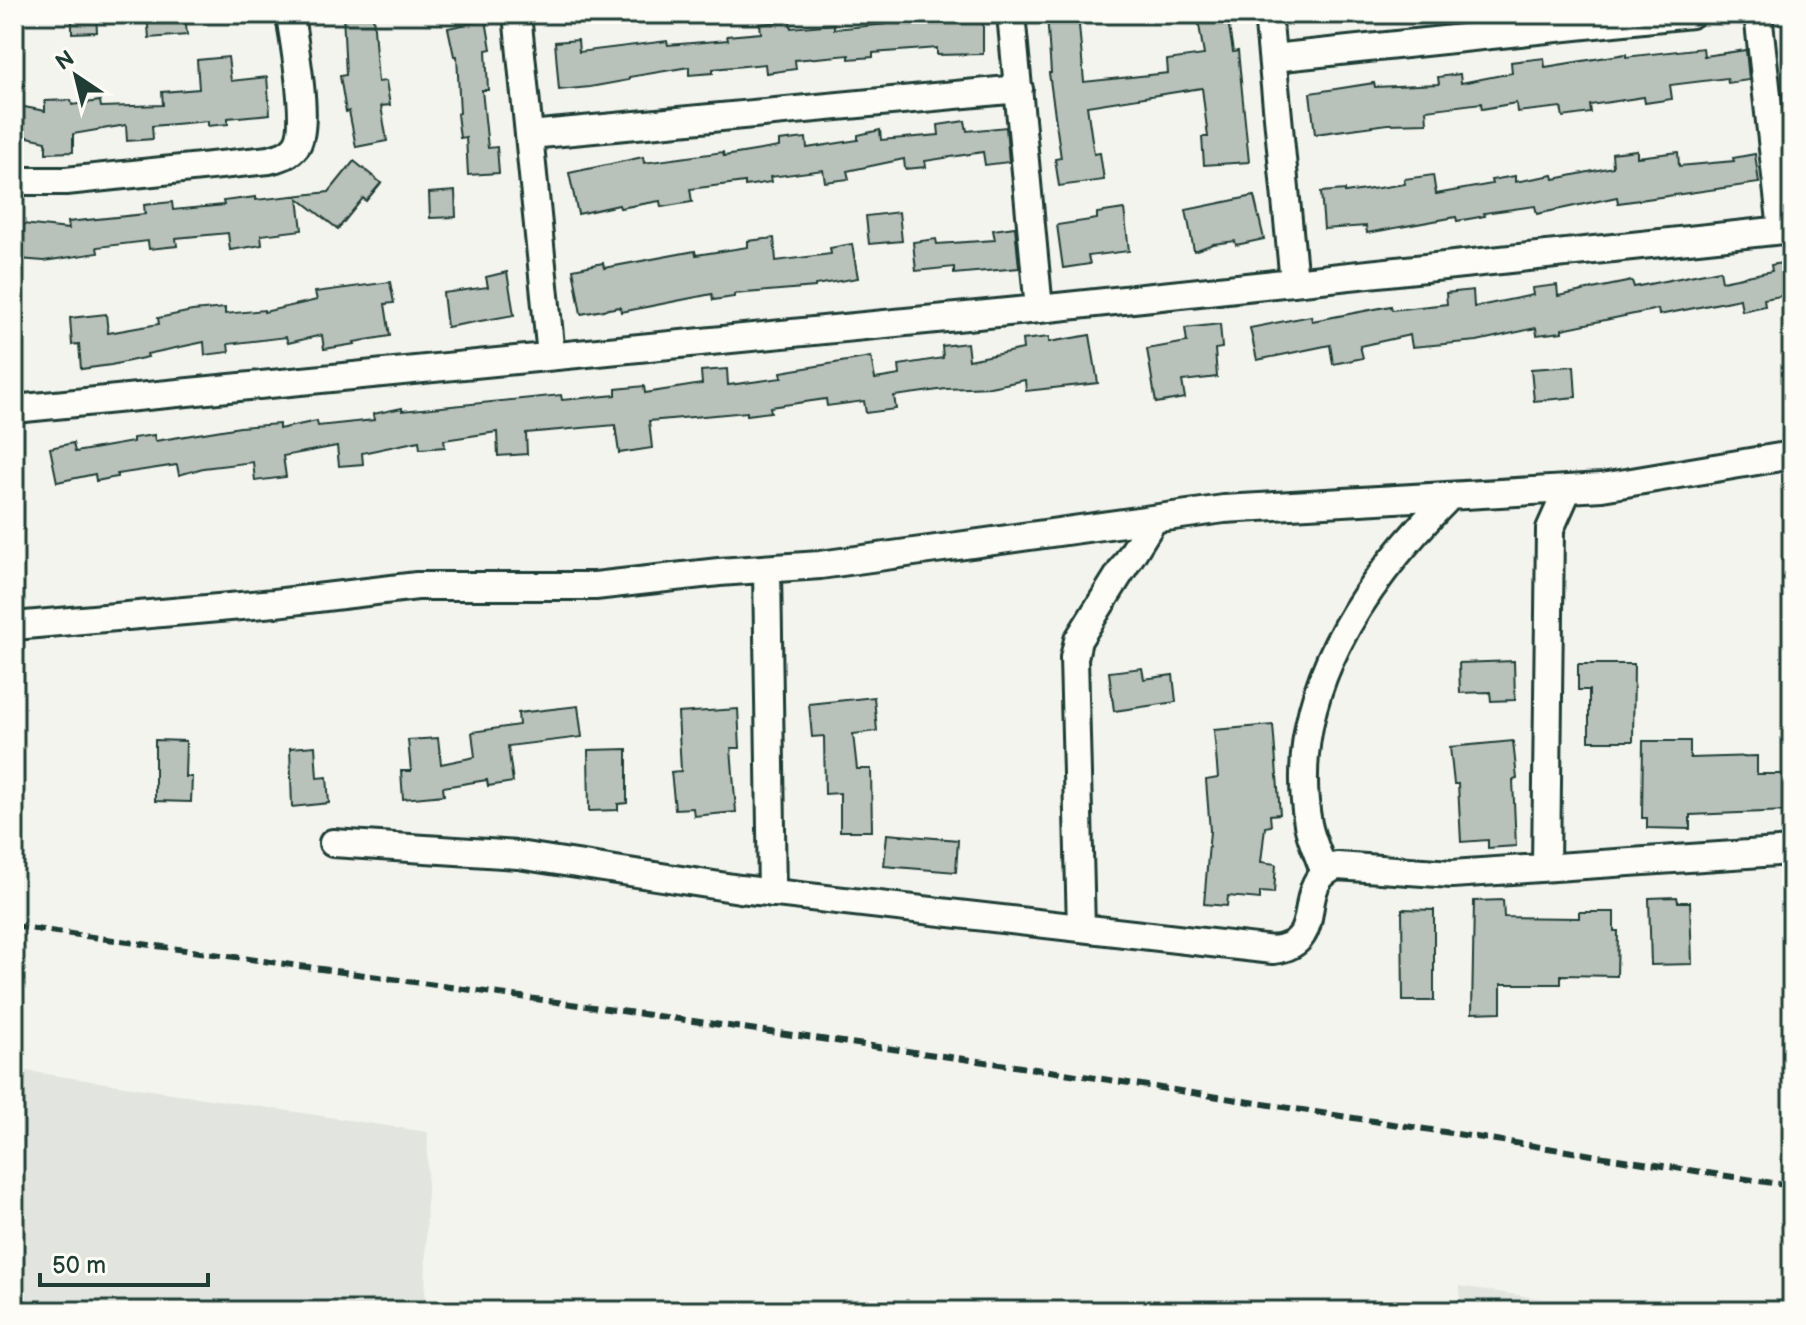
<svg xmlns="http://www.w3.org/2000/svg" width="1806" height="1325" viewBox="0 0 1806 1325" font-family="'Balsamiq Sans',sans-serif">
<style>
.built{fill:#e2e5df}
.building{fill:#b9c1bb;stroke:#1f3d34;stroke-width:2}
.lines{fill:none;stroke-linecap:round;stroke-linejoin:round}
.minor-casing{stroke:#1f3d34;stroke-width:32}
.minor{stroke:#fdfcf7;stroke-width:26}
.rail{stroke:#1f3d34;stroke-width:6;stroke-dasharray:12 6;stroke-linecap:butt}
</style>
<rect width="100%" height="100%" fill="#f4f4ef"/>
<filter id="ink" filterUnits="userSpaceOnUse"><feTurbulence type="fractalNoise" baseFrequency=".0125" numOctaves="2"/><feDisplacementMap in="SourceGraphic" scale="16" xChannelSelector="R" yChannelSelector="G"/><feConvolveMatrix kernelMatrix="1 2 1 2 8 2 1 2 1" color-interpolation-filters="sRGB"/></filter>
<g filter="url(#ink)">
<path class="built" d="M 14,1069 L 428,1132 L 425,1311 L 14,1311 Z
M 1460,1286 L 1619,1311 L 1460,1311 Z"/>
<path class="building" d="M 72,14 L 96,14 L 97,32 L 72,33 Z
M 147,14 L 185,14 L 187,35 L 149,38 Z
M 343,14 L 373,14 L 378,82 L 386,81 L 390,105 L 381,106 L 387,141 L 356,147 L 349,111 L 346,112 L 340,76 L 346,75 Z
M 1047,14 L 1078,14 L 1084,82 L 1168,73 L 1167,60 L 1204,55 L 1198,19 L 1227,14 L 1233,52 L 1238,51 L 1249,162 L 1204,165 L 1202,137 L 1208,137 L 1202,88 L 1087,106 L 1094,154 L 1100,153 L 1104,180 L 1059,186 L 1055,159 L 1061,158 L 1049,73 L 1051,73 Z
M 909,18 L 910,22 L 983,21 L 983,54 L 937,55 L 937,48 L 873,53 L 873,57 L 849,59 L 849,55 L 795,60 L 796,69 L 766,73 L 765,64 L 713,69 L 713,73 L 689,75 L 689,67 L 629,77 L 629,80 L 590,87 L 559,90 L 555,42 L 578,40 L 579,52 L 667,41 L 668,45 L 728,40 L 727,36 L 761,33 L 760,24 L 790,21 L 791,28 L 834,24 L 834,29 L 886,24 L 885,21 Z
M 486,20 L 491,49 L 486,50 L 488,90 L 482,90 L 488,148 L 497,147 L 499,173 L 468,175 L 466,137 L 460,138 L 457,114 L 460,113 L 457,56 L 454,56 L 448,28 Z
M 1703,48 L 1704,56 L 1746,50 L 1749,80 L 1728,83 L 1727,78 L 1670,85 L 1672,99 L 1645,103 L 1644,97 L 1590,105 L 1591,113 L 1563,117 L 1561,107 L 1517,112 L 1516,103 L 1482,109 L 1481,103 L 1426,110 L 1427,123 L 1388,124 L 1315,134 L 1310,93 L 1374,83 L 1375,87 L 1439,84 L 1438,77 L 1460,74 L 1461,83 L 1512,73 L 1511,62 L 1544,58 L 1545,67 L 1626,54 L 1626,57 Z
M 228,57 L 231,81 L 267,77 L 270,114 L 228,118 L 228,124 L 208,126 L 208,121 L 152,126 L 153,139 L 127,141 L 126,125 L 73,134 L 73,152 L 46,153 L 46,141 L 14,134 L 14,105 L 45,111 L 45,101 L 71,100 L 72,105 L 100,101 L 101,107 L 163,105 L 162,92 L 199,89 L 197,60 Z
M 965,121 L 967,131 L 1006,127 L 1009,162 L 985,165 L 983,152 L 925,161 L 926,167 L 905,169 L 904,159 L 847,171 L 849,179 L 825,182 L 823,170 L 770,177 L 771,182 L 745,186 L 745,182 L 690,189 L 692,202 L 661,207 L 660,201 L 620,208 L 619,205 L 578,214 L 569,173 L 643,157 L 644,163 L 723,152 L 724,156 L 779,147 L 779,141 L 806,138 L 807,148 L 858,140 L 858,135 L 880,130 L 881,140 L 939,135 L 938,125 Z
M 1637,150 L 1637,157 L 1678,152 L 1679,166 L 1734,161 L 1733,158 L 1755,154 L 1759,183 L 1618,203 L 1617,197 L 1537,214 L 1535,206 L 1484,213 L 1485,216 L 1457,221 L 1456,217 L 1367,233 L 1366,226 L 1324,229 L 1321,192 L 1345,190 L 1345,193 L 1405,184 L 1404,179 L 1433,175 L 1436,194 L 1492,184 L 1491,180 L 1515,176 L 1515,182 L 1553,175 L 1554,179 L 1613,167 L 1612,153 Z
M 354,161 L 381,183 L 366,201 L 363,198 L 338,229 L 298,198 L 302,230 L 261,235 L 262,245 L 230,250 L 228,233 L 176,238 L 177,246 L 149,249 L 148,241 L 97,247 L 98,253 L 44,261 L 19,259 L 23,224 L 69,229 L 68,222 L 145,214 L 144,205 L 172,202 L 173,210 L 224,205 L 223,201 L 256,197 L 256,200 L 329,192 Z
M 455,191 L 456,217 L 430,218 L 429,193 Z
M 1254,196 L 1264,239 L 1236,245 L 1235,241 L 1213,244 L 1194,251 L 1186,210 Z
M 1124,209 L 1129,251 L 1088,256 L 1090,264 L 1063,268 L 1057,225 L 1097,219 L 1097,213 Z
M 899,212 L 902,241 L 869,244 L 866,216 Z
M 1015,227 L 1019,268 L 954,274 L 954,267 L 916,271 L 913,242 L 936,239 L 937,244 L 995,240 L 993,230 Z
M 774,238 L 776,261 L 831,254 L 830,248 L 852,244 L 858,278 L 815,285 L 815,287 L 734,294 L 734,297 L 713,300 L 712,294 L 621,312 L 620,307 L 581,314 L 573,269 L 603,263 L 604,268 L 695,251 L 696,255 L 748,247 L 748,241 Z
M 1792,261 L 1792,294 L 1764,299 L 1765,306 L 1742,311 L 1740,299 L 1659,315 L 1658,309 L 1562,329 L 1562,332 L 1537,335 L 1536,328 L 1477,341 L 1412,347 L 1410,335 L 1360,346 L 1363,358 L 1333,364 L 1330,345 L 1257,360 L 1250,328 L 1311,316 L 1312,321 L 1391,306 L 1392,310 L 1447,304 L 1446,293 L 1473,290 L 1474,307 L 1533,295 L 1532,288 L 1557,285 L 1558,296 L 1632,281 L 1634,287 L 1720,270 L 1722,281 L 1772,271 L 1771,265 Z
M 507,272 L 514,315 L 447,327 L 443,293 L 488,287 L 486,277 Z
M 390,282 L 394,303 L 385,304 L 390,336 L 354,342 L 355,344 L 324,349 L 322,335 L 288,343 L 286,337 L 228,344 L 229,352 L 205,355 L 204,342 L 147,354 L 148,357 L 111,365 L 81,369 L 79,344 L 72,345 L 70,318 L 106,314 L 108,333 L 159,324 L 158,318 L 192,311 L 225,308 L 225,314 L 264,310 L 264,312 L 317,300 L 315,292 Z
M 1220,324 L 1222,348 L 1215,349 L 1217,377 L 1182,381 L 1185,398 L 1156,403 L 1147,349 L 1187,342 L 1185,328 Z
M 1090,335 L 1098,383 L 1026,391 L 1025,380 L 990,387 L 946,389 L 894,396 L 896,409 L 866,413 L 864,401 L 827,406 L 826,399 L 770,407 L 771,412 L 747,415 L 747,412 L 649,421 L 652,448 L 619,453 L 615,425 L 526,433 L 527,454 L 498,456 L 497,432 L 444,440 L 445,447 L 420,449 L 419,441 L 362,453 L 363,464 L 339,466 L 337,446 L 283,456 L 286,477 L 255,481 L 253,462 L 203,468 L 179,475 L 177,465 L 117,474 L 117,477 L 96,481 L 95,474 L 57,482 L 50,448 L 73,443 L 75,452 L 133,442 L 133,438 L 154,435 L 155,441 L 240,427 L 279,424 L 279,429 L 317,421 L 318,426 L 374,420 L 373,414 L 402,408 L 402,411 L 561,395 L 562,400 L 616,395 L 616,389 L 644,386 L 645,393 L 702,384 L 701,371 L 727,369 L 728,385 L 782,378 L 781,372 L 871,357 L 875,379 L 900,375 L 899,365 L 943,358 L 942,346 L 967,343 L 969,360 L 1023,349 L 1022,340 L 1049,337 L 1049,342 Z
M 1574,366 L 1576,397 L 1534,401 L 1531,369 Z
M 1514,661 L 1515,700 L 1491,701 L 1490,692 L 1460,693 L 1459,663 Z
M 1578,664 L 1634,664 L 1633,741 L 1589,741 L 1589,690 L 1578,690 Z
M 1142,668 L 1144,679 L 1173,675 L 1176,702 L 1114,711 L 1109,672 Z
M 874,697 L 877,731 L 853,734 L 857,769 L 871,769 L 872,831 L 840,831 L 840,793 L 825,794 L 824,736 L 812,737 L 809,704 Z
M 578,706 L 582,737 L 508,746 L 513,782 L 488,786 L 487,780 L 443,787 L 444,795 L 403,799 L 401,771 L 411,771 L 408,740 L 438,738 L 441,764 L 475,757 L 472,732 L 519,725 L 518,713 Z
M 738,709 L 740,748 L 731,748 L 736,812 L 694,816 L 693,808 L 675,809 L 671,772 L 681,771 L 678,713 Z
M 1273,725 L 1280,814 L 1270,815 L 1271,826 L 1265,827 L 1261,862 L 1276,864 L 1274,893 L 1260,892 L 1260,899 L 1228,896 L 1227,906 L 1204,904 L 1210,831 L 1206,780 L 1218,778 L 1214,730 Z
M 155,740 L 186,741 L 185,777 L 192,777 L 191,802 L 155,801 Z
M 1513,741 L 1517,779 L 1513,780 L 1516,846 L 1488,848 L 1488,840 L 1461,842 L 1458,784 L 1454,784 L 1450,747 Z
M 1643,741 L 1690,741 L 1690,758 L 1757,756 L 1757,774 L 1792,774 L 1792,811 L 1690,815 L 1690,829 L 1647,828 L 1647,818 L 1642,818 Z
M 315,746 L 317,778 L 327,777 L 329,803 L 292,807 L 290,748 Z
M 627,749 L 627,803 L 618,804 L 618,810 L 589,811 L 588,750 Z
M 887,834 L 958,840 L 956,872 L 884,866 Z
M 1677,897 L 1678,902 L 1690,902 L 1692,964 L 1651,965 L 1649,898 Z
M 1503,900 L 1504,917 L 1579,918 L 1579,912 L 1614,912 L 1614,931 L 1618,931 L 1617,976 L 1561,975 L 1561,984 L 1501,984 L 1501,1012 L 1472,1013 L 1474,901 Z
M 1402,909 L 1434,910 L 1434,1001 L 1403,1001 Z"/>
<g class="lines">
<g class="minor-casing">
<path id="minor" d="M 517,14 L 551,356
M 1011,14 L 1039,309
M 1268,14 L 1294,282
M 1758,14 L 1782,230
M 1273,58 L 1691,14
M 530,135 L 1019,89
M 14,181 L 66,181 L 269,160 C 280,157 289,155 296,146 C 311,127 293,40 290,14
M 14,409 L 1039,309 L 1792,229
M 767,570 L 772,893
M 14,626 L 275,603 L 417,586 L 595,586 L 719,572 L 820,565 L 1224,509 L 1602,487 L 1792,455
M 333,843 L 518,855 L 740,889 L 1273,950 C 1331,943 1290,883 1337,866 L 1452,874 L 1792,851
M 1546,867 L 1550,529 L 1567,491
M 1324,871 C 1319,856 1311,840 1308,824 C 1285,694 1363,583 1450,496
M 1081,928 L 1074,658 L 1078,640 L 1154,519"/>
</g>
<use href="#minor" class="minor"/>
<path class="rail" d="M 14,926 L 1064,1073 L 1792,1186"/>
</g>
</g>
<rect width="1806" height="1325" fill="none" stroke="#fdfcf7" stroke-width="48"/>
<rect x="24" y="24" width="1758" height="1277" fill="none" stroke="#1f3d34" stroke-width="3" filter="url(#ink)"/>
<g transform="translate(76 76) rotate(325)" stroke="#fdfcf7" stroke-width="6" paint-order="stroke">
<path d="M0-6L14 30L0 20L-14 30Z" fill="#1f3d34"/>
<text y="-12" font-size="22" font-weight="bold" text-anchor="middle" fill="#1f3d34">N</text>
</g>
<path d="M40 1273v12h168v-12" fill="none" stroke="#1f3d34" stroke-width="4"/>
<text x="52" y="1273" font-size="24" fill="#1f3d34" stroke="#fdfcf7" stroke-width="6" paint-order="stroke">50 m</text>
</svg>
